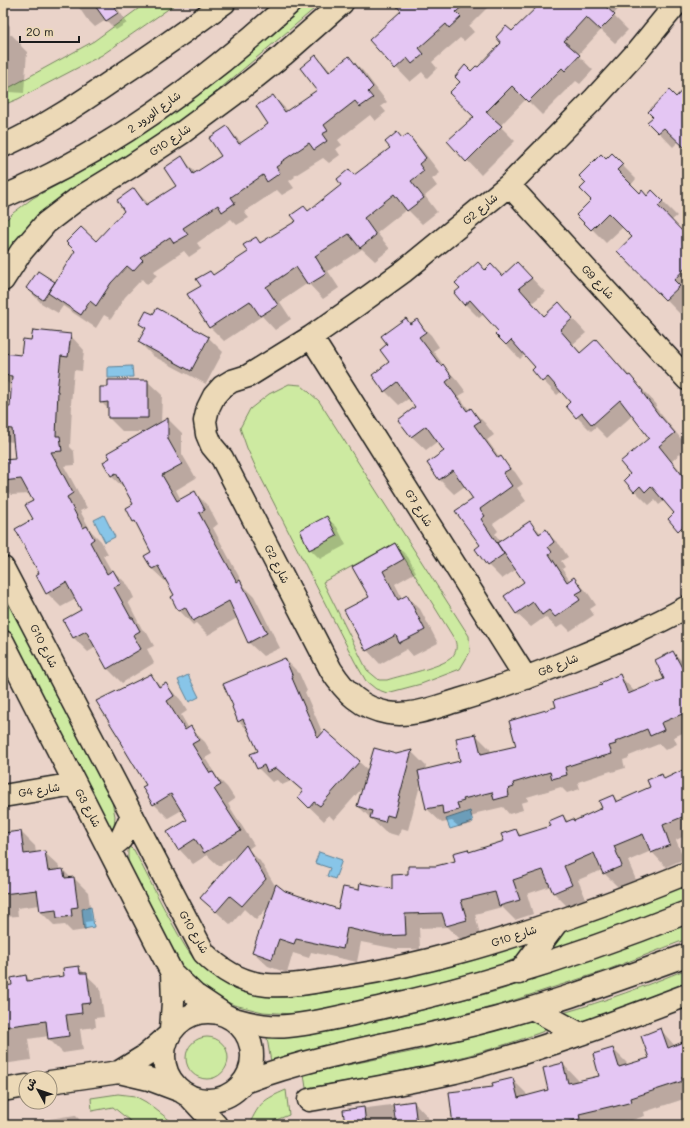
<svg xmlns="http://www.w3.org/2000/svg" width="690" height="1128" viewBox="0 0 690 1128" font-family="Mali,'Playpen Sans Arabic',sans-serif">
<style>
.green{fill:#cdeaa1;stroke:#74835e;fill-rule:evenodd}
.water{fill:#88c5e8;stroke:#5d8196}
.shadow{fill:#0003}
.building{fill:#e4c6f3;stroke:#1c1c1c}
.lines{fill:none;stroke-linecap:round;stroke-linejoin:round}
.minor-casing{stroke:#1c1c1c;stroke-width:25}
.minor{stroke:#ecd9b7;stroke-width:22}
.labels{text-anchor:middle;stroke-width:4;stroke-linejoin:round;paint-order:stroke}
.street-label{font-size:11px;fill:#1c1c1c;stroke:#ecd9b7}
</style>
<rect width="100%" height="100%" fill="#ead3c9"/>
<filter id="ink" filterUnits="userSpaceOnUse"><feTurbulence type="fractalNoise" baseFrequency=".025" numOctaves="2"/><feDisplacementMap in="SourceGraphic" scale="8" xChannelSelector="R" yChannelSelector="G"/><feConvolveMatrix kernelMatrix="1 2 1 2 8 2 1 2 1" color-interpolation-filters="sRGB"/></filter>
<g filter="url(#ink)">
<path class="green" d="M 146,3 L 177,3 L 102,55 L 18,99 L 3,105 L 3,91 L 94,41 Z
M 305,3 L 321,3 L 215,93 L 183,118 L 152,140 L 105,169 L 51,205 L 23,233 L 3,261 L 3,223 L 13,213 L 33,198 L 61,183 L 169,116 L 207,87 Z
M 289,384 L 301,385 L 319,401 L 469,636 L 470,652 L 460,669 L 421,684 L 387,693 L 376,689 L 366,681 L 355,662 L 256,468 L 247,448 L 240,428 L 250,409 L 269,394 ZM 395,543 L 455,640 C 457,646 457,651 452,657 C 443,667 402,675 387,680 L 379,680 L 367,670 L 323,582 Z
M 3,597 L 10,606 L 112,802 L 115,816 L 114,827 L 110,830 L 3,621 Z
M 129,847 L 134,850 C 147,875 159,900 173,925 C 181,939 188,954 200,965 C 217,981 241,992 264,996 C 288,1000 313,994 336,990 C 399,979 462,962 523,944 L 522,952 L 514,959 L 502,965 L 356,1004 L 292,1014 L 263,1012 L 234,1005 L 214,996 L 192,981 L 176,963 L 128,864 L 128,851 Z
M 687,884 L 687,900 L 630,924 L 550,952 L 547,948 L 565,930 Z
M 687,923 L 687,939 L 607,970 L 499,1005 L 271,1062 L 267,1038 L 312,1033 L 383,1020 L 497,991 L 580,963 Z
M 687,969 L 687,983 L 637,1003 L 582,1021 L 570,1018 L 563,1013 C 605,1001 646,986 687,969 Z
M 525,1020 L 542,1022 L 552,1028 C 473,1059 389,1075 306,1088 L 304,1074 L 420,1050 Z
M186 1058a21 21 0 1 1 42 0a21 21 0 1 1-42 0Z
M 286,1090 L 289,1115 L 268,1123 L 266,1125 L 249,1125 C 260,1102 263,1100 286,1090 Z
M 118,1094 L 135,1096 L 146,1102 L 176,1125 L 135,1125 L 113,1107 L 92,1111 L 91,1098 Z"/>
<path class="water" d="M 132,366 L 133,377 L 108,378 L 108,367 Z
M 104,515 L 115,537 L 105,542 L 94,520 Z
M 188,675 L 199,697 L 189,702 L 178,680 Z
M 470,811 L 473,822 L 450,829 L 446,819 Z
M 319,852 L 342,860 L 335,879 L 327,876 L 330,868 L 315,863 Z
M 91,907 L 94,927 L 84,929 L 82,909 Z"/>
<path class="shadow" d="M 76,3 L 114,3 L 127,23 L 116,30 L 106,20 L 95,27 L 86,18 Z
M 395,3 L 492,3 L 469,26 L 474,32 L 464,41 L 460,38 L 432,62 L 437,68 L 427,78 L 422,72 L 410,82 L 370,40 L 402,11 Z
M 536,3 L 624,3 L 613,15 L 628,30 L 615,43 L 601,30 L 578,55 L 593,70 L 580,84 L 576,81 L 542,115 L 526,99 L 500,126 L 515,141 L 481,175 L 449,141 L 475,117 L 471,72 L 478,69 L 536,10 L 533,7 Z
M 3,18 L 10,26 L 10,35 L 12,35 L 21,44 L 21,46 L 27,52 L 24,93 L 10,92 L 3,85 Z
M 316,56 L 331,71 L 349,57 L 363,71 L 387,102 L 381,106 L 386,112 L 375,121 L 370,115 L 338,140 L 342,145 L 336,149 L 340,155 L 329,163 L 323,158 L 294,176 L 295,177 L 289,181 L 294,188 L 282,195 L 277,190 L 244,212 L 249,218 L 237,225 L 231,219 L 197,243 L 201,249 L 189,257 L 184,251 L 154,271 L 157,275 L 147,285 L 142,279 L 125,297 L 111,319 L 104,315 L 96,328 L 63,306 L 58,313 L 41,303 L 27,288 L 54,283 L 55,284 L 126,211 L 134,189 L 149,204 L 177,186 L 182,158 L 196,173 L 222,156 L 227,128 L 242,143 L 269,125 L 273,96 L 288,111 L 318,90 Z
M 687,96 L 687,149 L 679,141 L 673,147 L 649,122 L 676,98 Z
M 408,135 L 422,150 L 440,173 L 432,179 L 437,186 L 425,196 L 437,212 L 422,224 L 407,209 L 377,233 L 390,249 L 375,261 L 362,249 L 328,271 L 339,288 L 323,299 L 308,283 L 280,302 L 291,319 L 275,330 L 262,316 L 224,341 L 210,327 L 202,286 L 213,276 L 249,252 L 256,238 L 262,244 L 297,221 Z
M 612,155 L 636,179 L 631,185 L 640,194 L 647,197 L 652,191 L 677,216 L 671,221 L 680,230 L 685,225 L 687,227 L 687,307 L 680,314 L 618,251 L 633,237 L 623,227 L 606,243 L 578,215 L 592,200 L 606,160 Z
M 517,263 L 545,292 L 532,303 L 544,317 L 559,304 L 586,333 L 573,344 L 581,353 L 596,340 L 657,405 L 655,407 L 687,446 L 687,448 L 672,461 L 684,475 L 687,472 L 687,526 L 664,501 L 659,505 L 655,500 L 649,505 L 635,491 L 632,475 L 651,438 L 633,415 L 607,438 L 596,427 L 591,431 L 577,417 L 572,402 L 562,391 L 557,395 L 533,370 L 537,367 L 525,354 L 520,359 L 497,334 L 499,332 L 484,314 L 479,318 L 465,304 L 485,271 L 491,265 L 503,276 Z
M 157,310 L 209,338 L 223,352 L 206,384 L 153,356 L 139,342 L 146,330 L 140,324 L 154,316 Z
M 406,320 L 411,325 L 417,321 L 431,335 L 439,347 L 433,351 L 444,366 L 457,380 L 466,392 L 459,396 L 469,410 L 471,409 L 485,423 L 494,435 L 487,440 L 500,458 L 515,472 L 523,484 L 517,488 L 526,501 L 493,524 L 498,531 L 495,534 L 501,542 L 530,522 L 541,533 L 545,531 L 560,545 L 568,557 L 561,561 L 565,567 L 562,569 L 570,581 L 574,578 L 588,593 L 596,605 L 590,609 L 594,615 L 570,631 L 563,624 L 557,628 L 545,617 L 531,627 L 516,613 L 526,582 L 517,569 L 502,579 L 488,565 L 482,545 L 474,499 L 465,486 L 454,494 L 440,480 L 445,451 L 438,441 L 426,450 L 411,436 L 417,408 L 410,398 L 399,405 L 385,391 L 390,362 Z
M 70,335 L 84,350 L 82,371 L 74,370 L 71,404 L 72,406 L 70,447 L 74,451 L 75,465 L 64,466 L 87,508 L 80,511 L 91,531 L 101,541 L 108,554 L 103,556 L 112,572 L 113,571 L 128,585 L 134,598 L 128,602 L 142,629 L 147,633 L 154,646 L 147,649 L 154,663 L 122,683 L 107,668 L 96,647 L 88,652 L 74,638 L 82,610 L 76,599 L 61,607 L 47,593 L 41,574 L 35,520 L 35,501 L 30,494 L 11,495 L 3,488 L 3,461 L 16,460 L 14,442 L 3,441 L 3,408 L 11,408 L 12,387 L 3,378 L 3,354 L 22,356 L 32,341 Z
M 147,381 L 162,395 L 161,423 L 168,419 L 182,433 L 182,454 L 196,478 L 176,490 L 181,500 L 195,493 L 209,507 L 218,524 L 213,528 L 244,586 L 254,596 L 280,648 L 263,656 L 248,642 L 237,618 L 208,635 L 196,623 L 193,625 L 179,610 L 172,598 L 176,596 L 168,582 L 167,583 L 152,569 L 146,556 L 152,553 L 138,525 L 134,521 L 134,505 L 126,490 L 111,476 L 145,432 L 123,432 L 109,418 L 109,410 L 101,402 L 109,388 Z
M 327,518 L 337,527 L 346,545 L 320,559 L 310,549 Z
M 395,544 L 408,557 L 416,572 L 395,584 L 402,598 L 407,596 L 420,609 L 438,643 L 413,656 L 407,649 L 380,664 L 367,650 L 370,598 Z
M 673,652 L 687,666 L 687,731 L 674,737 L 677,744 L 665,750 L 659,744 L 629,756 L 629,758 L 623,760 L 625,768 L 612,772 L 611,771 L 578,782 L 580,789 L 567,793 L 561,787 L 527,797 L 528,801 L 521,803 L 523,810 L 509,814 L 503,807 L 477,813 L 477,815 L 471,817 L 472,824 L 459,827 L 452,821 L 442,823 L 427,809 L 421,782 L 408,830 L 401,828 L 399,836 L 385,832 L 358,806 L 363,787 L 334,820 L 329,815 L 324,821 L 299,797 L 303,792 L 291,781 L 282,785 L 277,780 L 272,782 L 258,768 L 259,752 L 251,734 L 239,721 L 285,659 L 299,673 L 307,691 L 305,692 L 323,734 L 325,731 L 368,770 L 396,755 L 412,752 L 426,766 L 425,770 L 462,762 L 476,735 L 490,749 L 491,753 L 518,746 L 557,707 L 603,686 L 620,676 L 635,692 L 665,679 Z
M 151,676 L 162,687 L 165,684 L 180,699 L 187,711 L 181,715 L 189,729 L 190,728 L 205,742 L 212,754 L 205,758 L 217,777 L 227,787 L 235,799 L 228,804 L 254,845 L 248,849 L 260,861 L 276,887 L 285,892 L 339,910 L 359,891 L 393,890 L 409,875 L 456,862 L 468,850 L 470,853 L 505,842 L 516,830 L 522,836 L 553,826 L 563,816 L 569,822 L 574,822 L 603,809 L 613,796 L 619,802 L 652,788 L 661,776 L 665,779 L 687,770 L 687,835 L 676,840 L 684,859 L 666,867 L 651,851 L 628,861 L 636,880 L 618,887 L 604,873 L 602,870 L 578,880 L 586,899 L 568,907 L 554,893 L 551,886 L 527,894 L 533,914 L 515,920 L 502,907 L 475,914 L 480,935 L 461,940 L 448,927 L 419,928 L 420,949 L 397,949 L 361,942 L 357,962 L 311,952 L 309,958 L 293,953 L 287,973 L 268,966 L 253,952 L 270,905 L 256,920 L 244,909 L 231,925 L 201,898 L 238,855 L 219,866 L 207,855 L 193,864 L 179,849 L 188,820 L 182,810 L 168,818 L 154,804 L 147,785 Z
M 21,832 L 35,846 L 36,853 L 44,852 L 59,866 L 59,871 L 63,870 L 71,878 L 74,878 L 88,892 L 92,921 L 85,922 L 86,930 L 72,932 L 65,925 L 55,926 L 41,912 L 40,905 L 17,908 L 18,916 L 4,917 L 3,916 L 3,834 Z
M 78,967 L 100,988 L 104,1017 L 95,1018 L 96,1027 L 80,1029 L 83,1050 L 63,1053 L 49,1039 L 49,1036 L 28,1039 L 31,1060 L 3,1064 L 3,987 L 13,986 L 26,976 L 31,981 L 65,976 Z
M 660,1029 L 675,1046 L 687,1041 L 687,1098 L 644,1112 L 645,1116 L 629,1121 L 627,1120 L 606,1125 L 346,1125 L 344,1111 L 414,1102 L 428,1117 L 429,1122 L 453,1119 L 494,1088 L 512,1079 L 526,1093 L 527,1097 L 549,1091 L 563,1064 L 577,1079 L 578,1082 L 600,1076 L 613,1049 L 627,1063 L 628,1066 L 651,1059 Z
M 75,1115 L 85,1125 L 10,1125 Z"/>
<path class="building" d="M 93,3 L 112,3 L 118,13 L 106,21 Z
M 394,3 L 466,3 L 456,12 L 461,17 L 449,28 L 446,24 L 419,48 L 424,54 L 412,64 L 407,58 L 395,69 L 369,40 L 401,11 Z
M 541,3 L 602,3 L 615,15 L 600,30 L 586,17 L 564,41 L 580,55 L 565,71 L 562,68 L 528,102 L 512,86 L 486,112 L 502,126 L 466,162 L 447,141 L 474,117 L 449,93 L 460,82 L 455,77 L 465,65 L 471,71 L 476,66 L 478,67 L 501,43 L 496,37 L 506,26 L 512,31 Z
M 316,55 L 329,72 L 349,56 L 373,87 L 368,92 L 373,98 L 360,107 L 355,101 L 324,125 L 328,131 L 322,134 L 327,141 L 314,150 L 309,143 L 281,162 L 282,163 L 276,167 L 280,173 L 267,182 L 263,175 L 231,197 L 235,203 L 222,212 L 218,205 L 183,228 L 188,235 L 174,243 L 170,237 L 140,257 L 143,260 L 133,271 L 127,266 L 111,283 L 96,306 L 90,301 L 81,315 L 48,293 L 75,251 L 66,242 L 81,227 L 96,241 L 124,211 L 117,200 L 134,188 L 146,205 L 176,186 L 164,168 L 182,156 L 193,174 L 221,156 L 209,138 L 227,126 L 239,144 L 268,124 L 256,106 L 273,95 L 285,112 L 317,90 L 300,68 Z
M 687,85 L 687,150 L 664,128 L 658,133 L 647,122 L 653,117 L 648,112 L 669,90 L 676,97 Z
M 397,132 L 402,138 L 408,134 L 426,158 L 419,164 L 424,171 L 411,181 L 424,198 L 407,211 L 394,194 L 364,218 L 376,235 L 360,248 L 349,234 L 315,256 L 326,274 L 308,285 L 296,267 L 266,287 L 278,305 L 260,316 L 250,301 L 209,328 L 187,294 L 201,286 L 196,279 L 210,271 L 213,275 L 248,252 L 243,245 L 256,237 L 260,243 L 296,221 L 291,215 L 304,206 L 308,211 L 341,185 L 337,179 L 349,169 L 354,175 L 390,148 L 385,142 Z
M 612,153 L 623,164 L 617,170 L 640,193 L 642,190 L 647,196 L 652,190 L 663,201 L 658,206 L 687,236 L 687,266 L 674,280 L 680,286 L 665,300 L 617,251 L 632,237 L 608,213 L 591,230 L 576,215 L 591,200 L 580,189 L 586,183 L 579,176 L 601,154 L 606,159 Z
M 478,262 L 485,270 L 491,264 L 502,276 L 517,262 L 532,278 L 519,288 L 544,316 L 559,302 L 573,318 L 560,330 L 580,353 L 596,339 L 628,376 L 630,375 L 643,391 L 642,392 L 661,418 L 661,417 L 675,433 L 659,446 L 687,481 L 687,529 L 684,525 L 678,531 L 668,519 L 674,513 L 651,486 L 645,492 L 640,486 L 634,492 L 624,480 L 630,474 L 620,462 L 649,438 L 620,400 L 592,425 L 582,413 L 576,418 L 566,406 L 570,402 L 548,377 L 542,382 L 532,370 L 535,367 L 511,340 L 506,345 L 495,334 L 498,331 L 470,300 L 464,305 L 454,293 L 460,288 L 455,283 Z
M 38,271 L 55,282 L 43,300 L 26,288 Z
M 157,308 L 209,337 L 191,371 L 138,342 L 146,328 L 139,324 L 146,311 L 153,314 Z
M 406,318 L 410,324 L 417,319 L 426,332 L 419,337 L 441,366 L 443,364 L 452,377 L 446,382 L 467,411 L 471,408 L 480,421 L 474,425 L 498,458 L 501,456 L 510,469 L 503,473 L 512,486 L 480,509 L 485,516 L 481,519 L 504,554 L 487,566 L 475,549 L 480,545 L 455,511 L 473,499 L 453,470 L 439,480 L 427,463 L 444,451 L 426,426 L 411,437 L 398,420 L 415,407 L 397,382 L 384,392 L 372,375 L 389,362 L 380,350 L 387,344 L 381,336 Z
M 33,330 L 71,334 L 68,357 L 61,356 L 57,391 L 58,391 L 56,436 L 60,436 L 62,451 L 51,452 L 73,493 L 67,497 L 83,528 L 87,526 L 94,539 L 90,542 L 107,574 L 113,570 L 121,584 L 114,587 L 131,618 L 133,618 L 140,631 L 133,635 L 141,649 L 107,669 L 86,631 L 73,638 L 63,620 L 81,610 L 66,582 L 46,594 L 36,575 L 39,573 L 15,529 L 33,519 L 25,505 L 33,501 L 21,479 L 3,481 L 3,460 L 15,459 L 12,429 L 3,428 L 3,407 L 10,407 L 12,376 L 3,375 L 3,353 L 21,355 L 23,339 L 31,340 Z
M 108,380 L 148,380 L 148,418 L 108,418 L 108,402 L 100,403 L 100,387 L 108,387 Z
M 168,418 L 168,439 L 182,464 L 162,475 L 177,501 L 195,491 L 205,510 L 199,513 L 237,582 L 240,580 L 267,633 L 248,643 L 229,601 L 193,621 L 185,607 L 178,611 L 171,597 L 174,595 L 158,566 L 152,569 L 144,556 L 151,552 L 135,521 L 133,522 L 126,508 L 133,504 L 116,473 L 111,476 L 103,462 L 110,458 L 107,453 Z
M 327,516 L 337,536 L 309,550 L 300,530 Z
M 530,521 L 539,534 L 546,529 L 554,542 L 548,547 L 552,552 L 549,554 L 567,582 L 574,577 L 583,590 L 576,594 L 580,600 L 555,617 L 549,610 L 542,615 L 533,602 L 516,614 L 504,596 L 524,582 L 497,543 Z
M 395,543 L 404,559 L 383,571 L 398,600 L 407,595 L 425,630 L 399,643 L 396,635 L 366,651 L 344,610 L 369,597 L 352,567 Z
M 673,651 L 687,677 L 687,712 L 661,723 L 664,730 L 650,736 L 647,729 L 615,742 L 616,744 L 609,746 L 612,754 L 597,758 L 596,757 L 565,767 L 567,775 L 552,779 L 550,772 L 513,783 L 514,787 L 508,789 L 509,796 L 494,800 L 492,792 L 463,799 L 464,801 L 457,803 L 459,810 L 443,814 L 442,806 L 426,809 L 418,771 L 460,761 L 456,738 L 476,734 L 481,754 L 516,746 L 509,721 L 556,707 L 554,700 L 602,685 L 600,683 L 620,674 L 628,694 L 664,679 L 655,660 Z
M 285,658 L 293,677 L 292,678 L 318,738 L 325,730 L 360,761 L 320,806 L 314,802 L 309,808 L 298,797 L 303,791 L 276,768 L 267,772 L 264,765 L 257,769 L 250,754 L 258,751 L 243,719 L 238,722 L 232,707 L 233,706 L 223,684 Z
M 151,674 L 159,687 L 166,683 L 174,696 L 167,701 L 185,730 L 191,726 L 199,740 L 192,744 L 210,773 L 213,772 L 221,785 L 214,789 L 241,831 L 204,853 L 195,839 L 178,850 L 167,832 L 187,820 L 171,794 L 153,805 L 142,787 L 146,785 L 120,742 L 121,741 L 96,701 Z
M 374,748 L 396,754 L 412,750 L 394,817 L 387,815 L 385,822 L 370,818 L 372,811 L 357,806 Z
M 687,768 L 687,815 L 663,825 L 670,845 L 651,853 L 643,834 L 614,846 L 622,866 L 603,874 L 594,853 L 564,866 L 572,885 L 553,893 L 543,870 L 513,880 L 520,900 L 499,906 L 495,892 L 461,900 L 467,920 L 446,926 L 442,913 L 405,914 L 406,935 L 382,936 L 347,928 L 343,949 L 296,939 L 294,944 L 279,939 L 272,959 L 252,952 L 276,884 L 285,891 L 338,909 L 343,887 L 359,890 L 360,883 L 392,889 L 392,875 L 408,874 L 408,866 L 436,866 L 455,861 L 453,853 L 468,849 L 469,852 L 504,841 L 501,834 L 516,829 L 519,836 L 551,826 L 549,821 L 563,815 L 566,822 L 573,819 L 574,821 L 602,808 L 599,801 L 613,795 L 616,802 L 650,787 L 647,780 L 662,774 L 664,779 Z
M 21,831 L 24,854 L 45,851 L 48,871 L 63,869 L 65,878 L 74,877 L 78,907 L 71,908 L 72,916 L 57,918 L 56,910 L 40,912 L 37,890 L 3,894 L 3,833 Z
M 246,845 L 266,879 L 242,906 L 230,896 L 216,912 L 200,898 Z
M 79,966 L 80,973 L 87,973 L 91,1003 L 81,1004 L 82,1013 L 66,1015 L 69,1036 L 48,1039 L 46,1021 L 3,1027 L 3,986 L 12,985 L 11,978 L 26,975 L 27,981 L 64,976 L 63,968 Z
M 661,1028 L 668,1048 L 683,1042 L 687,1052 L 687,1075 L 682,1077 L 683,1081 L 631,1098 L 632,1102 L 613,1107 L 613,1106 L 579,1114 L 580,1119 L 554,1125 L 453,1125 L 449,1092 L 493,1087 L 492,1083 L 513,1078 L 518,1098 L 548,1090 L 543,1068 L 563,1063 L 568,1083 L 599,1076 L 593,1054 L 613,1048 L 619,1067 L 649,1058 L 641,1036 Z
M 414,1101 L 417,1125 L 396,1125 L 393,1104 Z
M 364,1107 L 366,1125 L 345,1125 L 343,1110 Z"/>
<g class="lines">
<g class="minor-casing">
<path id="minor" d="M 677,3 L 637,52 L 595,98 L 509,185 L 404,271 L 357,305 L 311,337 L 248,376 L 232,381 L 222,387 L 214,396 L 208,408 L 205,421 L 207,434 L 212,446 L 222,458 L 331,670 C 345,692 361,708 388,713 C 412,717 436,707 459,700 C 497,689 534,675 571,660 C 610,644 650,628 687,607
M 3,146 C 45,127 83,101 121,75 C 156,52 190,28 224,3
M 509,185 L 687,379
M 3,197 C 109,152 205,81 290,3
M 3,280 L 21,252 L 46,223 L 76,200 L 130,167 L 183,132 L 233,95 L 283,55 L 342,3
M 311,337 L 526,678
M 3,568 L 204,953 C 221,970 242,983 267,985 C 293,987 326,980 351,976 C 426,964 497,942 568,918 C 608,904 648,889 687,873
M 3,642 L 172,973 L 195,995 L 222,1013
M 3,796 L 75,784
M 109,849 L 121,839 L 132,815
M 519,973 L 558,921
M 532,1008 L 580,1034
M164 1056a44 44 0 1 1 88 0a44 44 0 1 1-88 0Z
M 234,1019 C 251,1024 270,1028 288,1026 C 320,1023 352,1014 383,1007 C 488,984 587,952 687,912
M 171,1030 L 173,1002 L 172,973
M 119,1072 L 145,1056 L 168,1036
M 50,1082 L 119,1072 L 149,1079 L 181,1091
M 244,1082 C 319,1054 397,1043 475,1024 C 547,1006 617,980 687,955
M 3,1090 L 26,1086
M 189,1096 L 216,1125
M 309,1100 C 358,1091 407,1083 455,1072 C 534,1052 611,1024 687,995"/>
</g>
<use href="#minor" class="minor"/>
</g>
</g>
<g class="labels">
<g class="street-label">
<text transform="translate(154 112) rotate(-36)" y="4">شارع الورود 2</text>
<text transform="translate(170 140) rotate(-34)" y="4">G10 شارع</text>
<text transform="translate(480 209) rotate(-40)" y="4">G2 شارع</text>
<text transform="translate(598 282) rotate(47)" y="4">G9 شارع</text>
<text transform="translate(419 508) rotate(58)" y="4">G7 شارع</text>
<text transform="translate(277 564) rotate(63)" y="4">G2 شارع</text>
<text transform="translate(44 646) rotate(63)" y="4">G10 شارع</text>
<text transform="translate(558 665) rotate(-22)" y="4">G8 شارع</text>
<text transform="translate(39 790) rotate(-9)" y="4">G4 شارع</text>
<text transform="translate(88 808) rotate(62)" y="4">G3 شارع</text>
<text transform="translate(194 932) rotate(60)" y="4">G10 شارع</text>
<text transform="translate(514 936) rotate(-18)" y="4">G10 شارع</text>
</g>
</g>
<rect width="690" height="1128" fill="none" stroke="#ecd9b7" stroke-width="16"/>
<rect x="8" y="8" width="674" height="1112" fill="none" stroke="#1c1c1c" stroke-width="1.5" filter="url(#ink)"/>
<g transform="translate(38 1090) rotate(310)"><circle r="19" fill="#ecd9b7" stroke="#998d79"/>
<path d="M0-3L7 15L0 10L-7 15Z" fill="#1c1c1c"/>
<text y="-6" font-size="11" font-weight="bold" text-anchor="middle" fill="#1c1c1c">ش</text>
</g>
<path d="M20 36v6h59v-6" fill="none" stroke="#1c1c1c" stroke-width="2"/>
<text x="26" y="36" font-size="12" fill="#1c1c1c" stroke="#ecd9b7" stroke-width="3" paint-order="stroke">20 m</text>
</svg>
